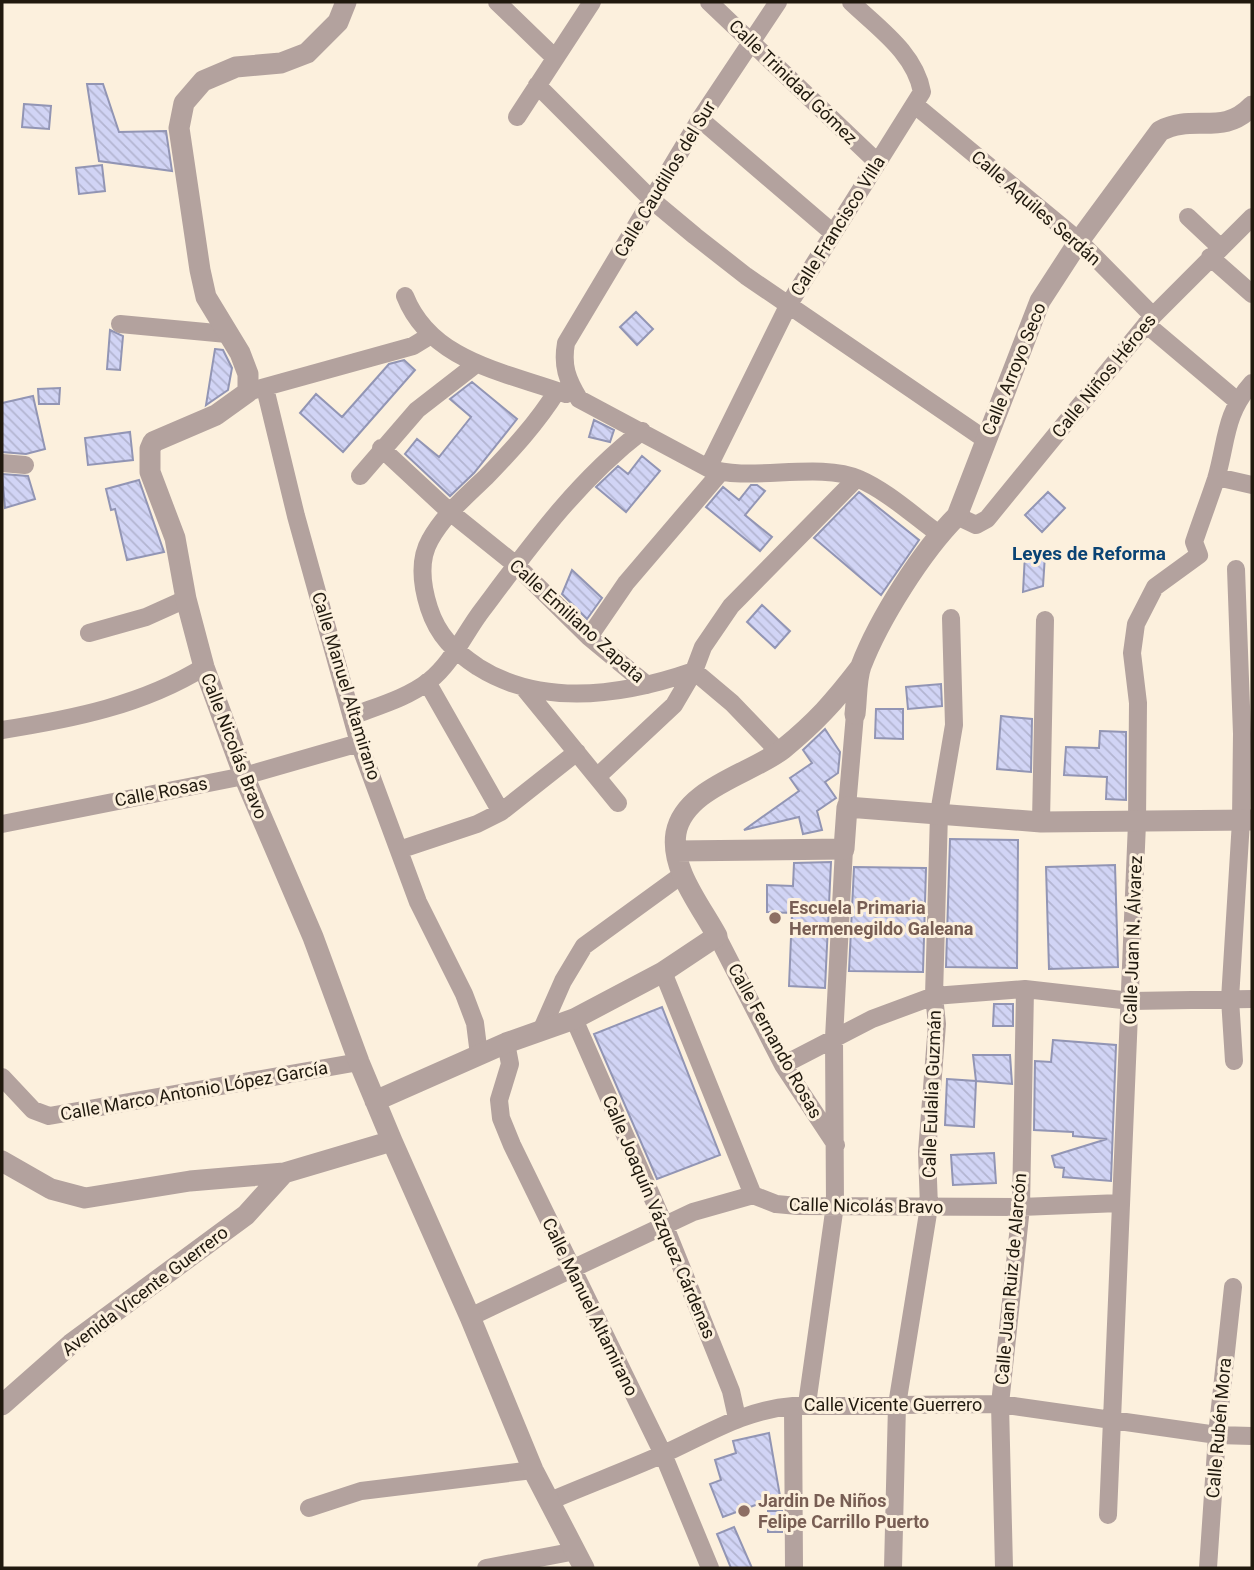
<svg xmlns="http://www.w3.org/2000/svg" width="1254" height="1570" viewBox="0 0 1254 1570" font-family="Roboto,sans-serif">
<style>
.building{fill:url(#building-back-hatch);stroke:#9295b4;stroke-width:2}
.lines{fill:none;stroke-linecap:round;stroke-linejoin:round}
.minor{stroke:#b3a29e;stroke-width:18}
.tertiary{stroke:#b3a29e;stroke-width:21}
.education-dot{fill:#8d6e63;stroke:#fcf0dd;stroke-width:2.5}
.labels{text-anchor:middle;stroke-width:6;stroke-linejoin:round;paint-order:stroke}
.street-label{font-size:18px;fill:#20190e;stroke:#fcf0dd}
.education-label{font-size:18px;font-weight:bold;fill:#785e54;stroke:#fcf0dd;text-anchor:start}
.neighbourhood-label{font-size:19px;font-weight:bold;fill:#0a4374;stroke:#fcf0dd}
</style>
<defs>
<pattern id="building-back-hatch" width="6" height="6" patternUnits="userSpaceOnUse" patternTransform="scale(1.75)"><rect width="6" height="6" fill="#d1d4f5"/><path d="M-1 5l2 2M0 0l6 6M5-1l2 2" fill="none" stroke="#b3b5d1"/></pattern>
</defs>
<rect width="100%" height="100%" fill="#fcf0dd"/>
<path class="building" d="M 87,84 L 103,84 L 119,132 L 166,131 L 172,171 L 99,161 Z
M 24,104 L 51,106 L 49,129 L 22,127 Z
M 102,165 L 105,191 L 79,194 L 76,168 Z
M 636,312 L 653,329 L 637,345 L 620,327 Z
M 110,330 L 123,336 L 120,370 L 107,369 Z
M 215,349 L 223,350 L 232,368 L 228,390 L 206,405 Z
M 404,360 L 415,370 L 343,452 L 300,413 L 316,394 L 342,417 L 389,364 Z
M 472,382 L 517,419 L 474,473 L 450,496 L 405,454 L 417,439 L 439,457 L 471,417 L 450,399 Z
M 60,388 L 59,404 L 39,404 L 38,389 Z
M 33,396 L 45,449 L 26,454 L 2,452 L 2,403 Z
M 594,420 L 614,430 L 610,442 L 589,437 Z
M 130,432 L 133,460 L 88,465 L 85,438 Z
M 642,456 L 660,471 L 626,512 L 596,487 L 618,466 L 628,474 Z
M 2,474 L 28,476 L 35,499 L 5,508 Z
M 139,480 L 164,552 L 127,560 L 115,509 L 111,510 L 106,489 Z
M 751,485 L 757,485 L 765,491 L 745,515 L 772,537 L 760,551 L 706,507 L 723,487 L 739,500 Z
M 859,492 L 919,540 L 881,595 L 814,538 Z
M 1048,492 L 1065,508 L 1042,532 L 1025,515 Z
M 1025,554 L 1045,555 L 1043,586 L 1023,592 Z
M 572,570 L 602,598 L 587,619 L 562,594 Z
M 762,605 L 790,631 L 775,648 L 747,622 Z
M 941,684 L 942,706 L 908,709 L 906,687 Z
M 876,709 L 903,709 L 903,739 L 875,738 Z
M 1001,716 L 1032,719 L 1031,772 L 997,769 Z
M 825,729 L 840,752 L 838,773 L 825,782 L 836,798 L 817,811 L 822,830 L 803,834 L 799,817 L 744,830 L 799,791 L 790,778 L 812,763 L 803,750 Z
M 1100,731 L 1126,732 L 1126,800 L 1106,799 L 1107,777 L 1064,775 L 1066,747 L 1099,748 Z
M 950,839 L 1018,840 L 1017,968 L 946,967 Z
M 831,862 L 825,988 L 789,986 L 792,913 L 767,912 L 767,885 L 793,886 L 794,863 Z
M 1115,865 L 1118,967 L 1049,969 L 1046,867 Z
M 854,867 L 926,868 L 923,972 L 849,971 Z
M 994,1004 L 1013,1004 L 1013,1026 L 993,1026 Z
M 662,1007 L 720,1155 L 657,1179 L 594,1034 Z
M 1053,1040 L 1116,1045 L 1111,1181 L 1063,1177 L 1064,1168 L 1055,1167 L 1052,1156 L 1107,1139 L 1073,1136 L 1073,1132 L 1034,1130 L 1035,1061 L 1051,1062 Z
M 973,1055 L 1010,1055 L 1012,1084 L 976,1081 Z
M 947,1079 L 976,1081 L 974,1127 L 945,1125 Z
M 994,1153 L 996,1183 L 953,1185 L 951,1155 Z
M 769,1433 L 780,1496 L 723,1517 L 710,1484 L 721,1480 L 715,1460 L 736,1453 L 733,1441 Z
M 768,1511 L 782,1511 L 782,1532 L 768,1532 Z
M 734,1527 L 752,1568 L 731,1568 L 717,1534 Z"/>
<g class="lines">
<path class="minor" d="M 497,2 L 554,57
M 709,2 L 877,162
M 778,2 L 700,119 L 566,343 C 562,366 567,379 579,399 L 708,468 C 747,483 819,461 859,479 C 887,491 914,516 939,534
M 537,85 L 653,201 L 695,236 L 746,276 L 986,440
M 915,105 L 1079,241 L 1153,316
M 517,117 L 592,2
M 700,119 L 833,233
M 1188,217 L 1221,248
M 1210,257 L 1252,294
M 405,296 C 431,362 506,372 566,394
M 120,324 L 227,334
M 1146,324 L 1236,400
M 265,388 L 296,516 L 359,743 L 418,902 L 464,994 L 475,1023 L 479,1055
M 254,390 L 413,346 L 431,335
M 557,391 C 537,423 512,450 486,477 C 466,496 443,516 430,540 C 418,561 422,586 429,608 C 438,636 454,651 478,667 C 543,708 625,695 694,671 L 732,703 L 779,752
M 381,448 L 450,512 L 516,565 L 589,637 L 647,685
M 2,463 L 25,465
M 708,468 L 789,304 L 922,92 C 915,53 878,28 851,2
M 360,476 L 417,410 L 475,365
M 1217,477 L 1252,485
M 957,516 L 976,525 L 987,519 L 1153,316 L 1252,217
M 89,633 L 146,617 L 186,599
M 589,637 L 626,583 L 720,473
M 427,682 L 501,812
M 524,688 L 618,803
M 352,716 C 378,706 407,698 429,681 C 453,662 465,632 483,609 C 531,545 578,480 642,431
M 2,730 C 72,719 143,705 204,667
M 597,777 L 674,705 L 694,671 L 703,647 L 731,606 L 857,478
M 847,807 L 855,714
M 1041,822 L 1045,620
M 2,824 L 244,776 L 359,743
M 399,850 L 477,824 L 501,812 L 577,752
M 717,936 L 783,1065 L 836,1145
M 663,972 L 753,1195
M 574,1019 L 664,1224 L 731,1391 L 737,1418
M 541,1031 L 563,981 L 584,946 L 683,874
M 506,1043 L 510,1064 L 499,1100 L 501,1118 L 512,1145 L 663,1454 L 710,1568
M 1234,1061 L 1230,999 L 1241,821 L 1242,734 L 1236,569
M 783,1065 L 872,1019 L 934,996 L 1025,989 L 1131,1001 L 1252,999
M 2,1077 L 33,1110 L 49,1116 L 359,1062
M 470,1317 L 693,1212 L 753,1195 L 776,1204 L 798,1206 L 1021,1207 L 1120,1203
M 807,1404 L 835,1205 L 834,1038 L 844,849
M 793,1406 L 794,1568
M 550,1501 C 587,1485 625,1471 661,1455 C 706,1435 743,1410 793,1406 L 1000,1404 L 1217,1435 L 1252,1436
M 309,1508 L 361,1491 L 533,1470
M 1108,1515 L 1137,823 L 1138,703 L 1132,653 L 1136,624 L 1155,587 L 1199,555 L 1194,542 C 1201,521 1209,500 1216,479 C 1227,442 1224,414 1252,383
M 486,1568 L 576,1551
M 893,1568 L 897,1405 L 929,1207 L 927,1152 L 937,1024 L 934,996 L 939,813 L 954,725 L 951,618
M 1004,1568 L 1000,1404 L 1021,1207 L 1025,989
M 1208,1568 L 1217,1435 L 1233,1287"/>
<path class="tertiary" d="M 346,2 L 338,22 L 307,53 L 281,63 L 236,67 L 203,81 L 184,103 L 179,128 L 200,270 L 206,297 L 240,353 L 248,374 L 248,392 L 216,415 L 153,442 L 150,449 L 150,472 L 175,538 L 186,599 L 204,667 L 244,776 L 313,937 L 359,1062 L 392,1141 L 470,1317 L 533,1470 L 584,1568
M 855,714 C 857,699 856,680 861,666 C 879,619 922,551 957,516 L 1040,301 L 1079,241 L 1160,131 C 1194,113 1222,137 1252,106
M 676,851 L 844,849 L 847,807 L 1041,822 L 1252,820
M 375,1101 L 506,1043 L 574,1019 L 663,972 L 717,936 C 701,906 670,869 676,833 C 684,788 753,773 783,749 C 816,722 834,702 860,668
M 2,1161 L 51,1189 L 85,1198 L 190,1181 L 284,1173 L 392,1141
M 2,1405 L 71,1344 L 246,1215 L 284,1173"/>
</g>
<g class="education-dot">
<circle cx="775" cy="918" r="7"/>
<circle cx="744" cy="1511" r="7"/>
</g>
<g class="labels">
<g class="street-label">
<text transform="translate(793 82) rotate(44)" y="6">Calle Trinidad Gómez</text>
<text transform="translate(665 179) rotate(-59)" y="6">Calle Caudillos del Sur</text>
<text transform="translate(1036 208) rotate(41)" y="6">Calle Aquiles Serdán</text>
<text transform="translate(838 226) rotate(-58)" y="6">Calle Francisco Villa</text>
<text transform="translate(1014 369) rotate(-68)" y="6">Calle Arroyo Seco</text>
<text transform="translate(1104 376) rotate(-51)" y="6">Calle Niños Héroes</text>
<text transform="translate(577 621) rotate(42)" y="6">Calle Emiliano Zapata</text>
<text transform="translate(346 686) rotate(73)" y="6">Calle Manuel Altamirano</text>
<text transform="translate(234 746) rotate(69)" y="6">Calle Nicolás Bravo</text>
<text transform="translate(161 792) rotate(-11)" y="6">Calle Rosas</text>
<text transform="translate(1133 940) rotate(-88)" y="6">Calle Juan N. Álvarez</text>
<text transform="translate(775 1041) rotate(61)" y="6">Calle Fernando Rosas</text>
<text transform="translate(194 1091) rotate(-10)" y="6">Calle Marco Antonio López García</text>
<text transform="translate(932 1094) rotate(-88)" y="6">Calle Eulalia Guzmán</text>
<text transform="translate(866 1206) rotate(1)" y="6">Calle Nicolás Bravo</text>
<text transform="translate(659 1217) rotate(67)" y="6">Calle Joaquín Vázquez Cárdenas</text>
<text transform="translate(1011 1279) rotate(-85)" y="6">Calle Juan Ruiz de Alarcón</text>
<text transform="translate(145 1291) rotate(-37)" y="6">Avenida Vicente Guerrero</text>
<text transform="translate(590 1307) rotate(64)" y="6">Calle Manuel Altamirano</text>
<text x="893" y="1411">Calle Vicente Guerrero</text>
<text transform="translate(1219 1428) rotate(-85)" y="6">Calle Rubén Mora</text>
</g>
<g class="education-label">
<text x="789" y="914">Escuela Primaria<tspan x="789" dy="21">Hermenegildo Galeana</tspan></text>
<text x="758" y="1507">Jardin De Niños<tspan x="758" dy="21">Felipe Carrillo Puerto</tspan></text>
</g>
<g class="neighbourhood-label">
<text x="1089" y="560">Leyes de Reforma</text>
</g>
</g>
<rect width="1254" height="1570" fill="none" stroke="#20190e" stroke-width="7"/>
</svg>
